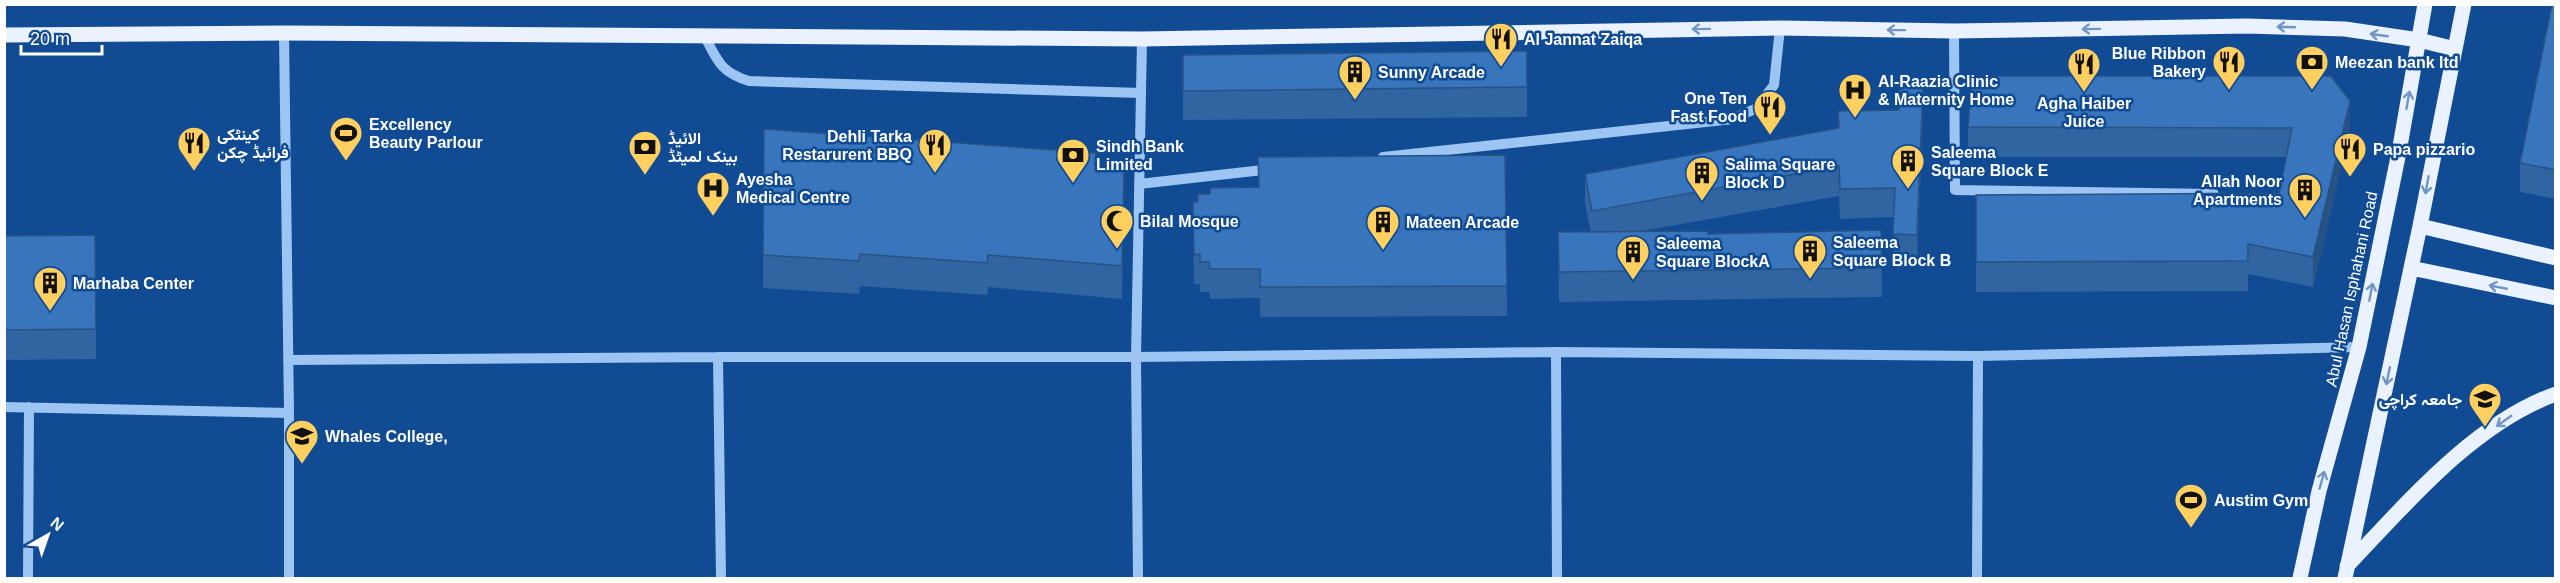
<svg xmlns="http://www.w3.org/2000/svg" width="2560" height="583" viewBox="0 0 2560 583" font-family="Helvetica,Vazirmatn,sans-serif">
<style>
.lines{fill:none;stroke-linecap:round;stroke-linejoin:round}
.minor{stroke:#9dc5f3;stroke-width:10}
.major{stroke:#eaf2ff;stroke-width:15}
.wall{fill:#3065a2}
.shaded-wall{fill:#275284}
.building{fill:#3875bc;stroke:#275284;stroke-width:1.5}
.oneway{stroke:#7296c4}
.labels{text-anchor:middle;stroke-width:5;stroke-linejoin:round;paint-order:stroke}
.poi-label{font-size:16px;font-weight:bold;fill:#fff;stroke:#104b93;text-anchor:start}
.street-label{font-size:16px;fill:#fff;stroke:#104b93}
</style>
<rect width="100%" height="100%" fill="#104b93"/>
<g class="lines">
<path class="minor" d="M 1954,31 L 1955,190 L 2214,194
M 284,33 L 289,413 L 289,578
M 704,35 C 717,60 720,72 749,81 L 1141,93
M 1383,157 L 1733,119 L 1757,108 L 1774,85 L 1780,28
M 1139,184 L 1272,169
M 1556,352 L 1557,578
M 718,357 L 721,578
M 288,360 L 718,357 L 1136,357 L 1556,352 L 1978,356 L 2359,347
M 4,407 L 289,413
M 28,578 L 29,407
M 1138,578 L 1136,357 L 1142,39
M 1977,578 L 1978,356"/>
<path class="major" d="M 4,35 L 284,33 L 1142,39 L 1780,28 L 1954,31 L 2247,26 L 2345,29 L 2419,40 L 2455,49
M 2420,226 L 2556,258
M 2411,268 L 2556,298
M 2347,566 C 2406,504 2474,423 2556,394
M 2300,578 L 2319,491 L 2359,347 L 2399,152 L 2425,4
M 2345,578 L 2420,226 L 2464,4"/>
</g>
<path class="wall" d="M 2556,4 L 2556,199 L 2520,192 L 2520,163 L 2548,25 Z
M 1527,51 L 1527,117 L 1183,120 L 1183,55 Z
M 1972,76 L 2350,131 L 2313,287 L 2248,274 L 2248,291 L 1976,292 L 1976,195 L 2279,193 L 2286,157 L 1968,157 L 1968,127 Z
M 1923,116 L 1917,264 L 1893,263 L 1894,217 L 1840,219 L 1839,196 L 1642,231 L 1708,234 L 1881,230 L 1882,297 L 1559,302 L 1558,232 L 1591,232 L 1585,204 L 1585,174 Z
M 764,129 L 1096,165 L 1124,202 L 1122,299 L 988,287 L 987,295 L 860,286 L 859,294 L 763,288 Z
M 1505,155 L 1507,316 L 1260,317 L 1260,298 L 1210,299 L 1209,292 L 1200,292 L 1200,284 L 1194,284 L 1193,202 L 1198,202 L 1210,194 Z
M 4,236 L 96,329 L 96,359 L 4,360 Z"/>
<path class="shaded-wall" d="M 1923,87 L 1923,116 L 1917,264 L 1917,235 Z
M 2350,101 L 2350,131 L 2313,287 L 2313,257 Z
M 1124,169 L 1124,202 L 1122,299 L 1122,266 Z"/>
<path class="building" d="M 2552,4 L 2556,4 L 2556,170 L 2520,163 Z
M 1527,51 L 1527,87 L 1183,91 L 1183,55 Z
M 1972,76 L 2331,76 L 2350,101 L 2313,257 L 2248,244 L 2248,261 L 1976,262 L 1976,195 L 2279,193 L 2292,128 L 1968,127 Z
M 1900,86 L 1923,87 L 1917,235 L 1893,234 L 1895,188 L 1840,189 L 1839,166 L 1592,211 L 1585,174 L 1839,128 L 1838,111 L 1899,110 Z
M 764,129 L 1096,153 L 1095,165 L 1124,169 L 1122,266 L 988,255 L 987,263 L 860,254 L 859,261 L 763,255 Z
M 1505,155 L 1507,286 L 1260,287 L 1260,269 L 1210,269 L 1209,262 L 1200,262 L 1200,254 L 1194,255 L 1193,202 L 1198,202 L 1198,194 L 1210,194 L 1210,188 L 1259,187 L 1258,157 Z
M 1881,230 L 1882,268 L 1559,272 L 1558,232 L 1708,231 L 1708,234 Z
M 95,235 L 96,329 L 4,330 L 4,236 Z"/>
<defs><path id="oneway-shaft" d="M-6 0H5M1.5-3L5.5 0L1.5 3" fill="none" stroke-width="1.6" stroke-linecap="round" stroke-linejoin="round" transform="scale(1.5)"/></defs>
<g class="oneway">
<use href="#oneway-shaft" transform="translate(2286 27) rotate(-178)"/>
<use href="#oneway-shaft" transform="translate(1701 29) rotate(179)"/>
<use href="#oneway-shaft" transform="translate(2091 29) rotate(179)"/>
<use href="#oneway-shaft" transform="translate(1896 30) rotate(-179)"/>
<use href="#oneway-shaft" transform="translate(2379 35) rotate(-172)"/>
<use href="#oneway-shaft" transform="translate(2408 100) rotate(-80)"/>
<use href="#oneway-shaft" transform="translate(2427 185) rotate(100)"/>
<use href="#oneway-shaft" transform="translate(2498 287) rotate(-169)"/>
<use href="#oneway-shaft" transform="translate(2371 292) rotate(-79)"/>
<use href="#oneway-shaft" transform="translate(2388 376) rotate(102)"/>
<use href="#oneway-shaft" transform="translate(2504 421) rotate(145)"/>
<use href="#oneway-shaft" transform="translate(2322 480) rotate(-74)"/>
</g>
<defs>
<g id="restaurant-pin" transform="scale(1.725)"><path d="M0 17L-7.5 6A9.5 9.5 0 1 1 7.5 6Z" fill="#ffcf60" stroke="#104b93"/><path d="M-5-6h1v4h1v-4h1v4h1v-4h1v5L-1.5 .5V6h-2V.5L-5-1ZM5-6V6H3V1.5H1.5Q1.5-4 5-6Z" fill="#111"/></g>
<g id="bank-pin" transform="scale(1.725)"><path d="M0 17L-7.5 6A9.5 9.5 0 1 1 7.5 6Z" fill="#ffcf60" stroke="#104b93"/><path d="M-6-4H6V4H-6ZM0-2.3a2.3 2.3 0 1 0 0 4.6a2.3 2.3 0 1 0 0-4.6Z" fill="#111"/></g>
<g id="building-pin" transform="scale(1.725)"><path d="M0 17L-7.5 6A9.5 9.5 0 1 1 7.5 6Z" fill="#ffcf60" stroke="#104b93"/><path d="M-4-6H4V6H1V3H-1V6H-4ZM-2.5-4.3h1.7v1.8h-1.7ZM.8-4.3h1.7v1.8H.8ZM-2.5-1h1.7V.8h-1.7ZM.8-1h1.7V.8H.8Z" fill="#111"/></g>
<g id="hospital-pin" transform="scale(1.725)"><path d="M0 17L-7.5 6A9.5 9.5 0 1 1 7.5 6Z" fill="#ffcf60" stroke="#104b93"/><path d="M-5-5h3v3.5h4V-5h3V5h-3V1.5h-4V5h-3Z" fill="#111"/></g>
<g id="stadium-pin" transform="scale(1.725)"><path d="M0 17L-7.5 6A9.5 9.5 0 1 1 7.5 6Z" fill="#ffcf60" stroke="#104b93"/><path d="M0-5a6.5 5 0 1 0 0 10a6.5 5 0 1 0 0-10ZM-3.5-1.8h7v3.6h-7Z" fill="#111"/></g>
<g id="mosque-pin" transform="scale(1.725)"><path d="M0 17L-7.5 6A9.5 9.5 0 1 1 7.5 6Z" fill="#ffcf60" stroke="#104b93"/><path d="M3.5-4.9A6 6 0 1 0 3.5 4.9A5 5 0 1 1 3.5-4.9Z" fill="#111"/></g>
<g id="university-pin" transform="scale(1.725)"><path d="M0 17L-7.5 6A9.5 9.5 0 1 1 7.5 6Z" fill="#ffcf60" stroke="#104b93"/><path d="M0-5L7-2L0 1L-7-2ZM-4 1L0 2.5L4 1V4Q0 6-4 4Z" fill="#111"/></g>
</defs>
<g fill-rule="evenodd">
<use href="#restaurant-pin" x="1501" y="39"/>
<use href="#restaurant-pin" x="2229" y="62"/>
<use href="#bank-pin" x="2312" y="62"/>
<use href="#restaurant-pin" x="2084" y="64"/>
<use href="#building-pin" x="1355" y="72"/>
<use href="#hospital-pin" x="1855" y="90"/>
<use href="#restaurant-pin" x="1770" y="107"/>
<use href="#stadium-pin" x="346" y="133"/>
<use href="#restaurant-pin" x="194" y="143"/>
<use href="#restaurant-pin" x="935" y="145"/>
<use href="#bank-pin" x="645" y="147"/>
<use href="#restaurant-pin" x="2350" y="149"/>
<use href="#bank-pin" x="1073" y="155"/>
<use href="#building-pin" x="1908" y="161"/>
<use href="#building-pin" x="1702" y="173"/>
<use href="#hospital-pin" x="713" y="188"/>
<use href="#building-pin" x="2305" y="190"/>
<use href="#mosque-pin" x="1117" y="221"/>
<use href="#building-pin" x="1383" y="222"/>
<use href="#building-pin" x="1810" y="251"/>
<use href="#building-pin" x="1633" y="252"/>
<use href="#building-pin" x="50" y="283"/>
<use href="#university-pin" x="2485" y="399"/>
<use href="#university-pin" x="302" y="436"/>
<use href="#stadium-pin" x="2191" y="500"/>
</g>
<g class="labels">
<g class="poi-label">
<text x="1524" y="45">Al Jannat Zaiqa</text>
<text x="2206" y="59" text-anchor="end">Blue Ribbon<tspan x="2206" dy="18">Bakery</tspan></text>
<text x="2335" y="68">Meezan bank ltd</text>
<text x="1378" y="78">Sunny Arcade</text>
<text x="1878" y="87">Al-Raazia Clinic<tspan x="1878" dy="18">&amp; Maternity Home</tspan></text>
<text x="1747" y="104" text-anchor="end">One Ten<tspan x="1747" dy="18">Fast Food</tspan></text>
<text x="2084" y="109" text-anchor="middle">Agha Haiber<tspan x="2084" dy="18">Juice</tspan></text>
<text x="369" y="130">Excellency<tspan x="369" dy="18">Beauty Parlour</tspan></text>
<text x="217" y="140">کینٹکی<tspan x="217" dy="18">فرائیڈ چکن</tspan></text>
<text x="912" y="142" text-anchor="end">Dehli Tarka<tspan x="912" dy="18">Restarurent BBQ</tspan></text>
<text x="668" y="144">الائیڈ<tspan x="668" dy="18">بینک لمیٹڈ</tspan></text>
<text x="1096" y="152">Sindh Bank<tspan x="1096" dy="18">Limited</tspan></text>
<text x="2373" y="155">Papa pizzario</text>
<text x="1931" y="158">Saleema<tspan x="1931" dy="18">Square Block E</tspan></text>
<text x="1725" y="170">Salima Square<tspan x="1725" dy="18">Block D</tspan></text>
<text x="736" y="185">Ayesha<tspan x="736" dy="18">Medical Centre</tspan></text>
<text x="2282" y="187" text-anchor="end">Allah Noor<tspan x="2282" dy="18">Apartments</tspan></text>
<text x="1140" y="227">Bilal Mosque</text>
<text x="1406" y="228">Mateen Arcade</text>
<text x="1833" y="248">Saleema<tspan x="1833" dy="18">Square Block B</tspan></text>
<text x="1656" y="249">Saleema<tspan x="1656" dy="18">Square BlockA</tspan></text>
<text x="73" y="289">Marhaba Center</text>
<text x="2462" y="405" text-anchor="end">جامعہ کراچی</text>
<text x="325" y="442">Whales College,</text>
<text x="2214" y="506">Austim Gym</text>
</g>
<g class="street-label">
<text transform="translate(2351 289) rotate(-78)" y="6">Abul Hasan Isphahani Road</text>
</g>
</g>
<rect width="2560" height="583" fill="none" stroke="#ffffff" stroke-width="12"/>
<g transform="translate(48 535) rotate(40)" stroke="#104b93" stroke-width="4.5" paint-order="stroke">
<path d="M0-4.5L10 22L0 15L-10 22Z" fill="#ffffff"/>
<text y="-9" font-size="16" font-weight="bold" text-anchor="middle" fill="#ffffff">N</text>
</g>
<path d="M21 45v9h81v-9" fill="none" stroke="#ffffff" stroke-width="3"/>
<text x="30" y="45" font-size="18" fill="#ffffff" stroke="#104b93" stroke-width="4.5" paint-order="stroke">20 m</text>
</svg>
